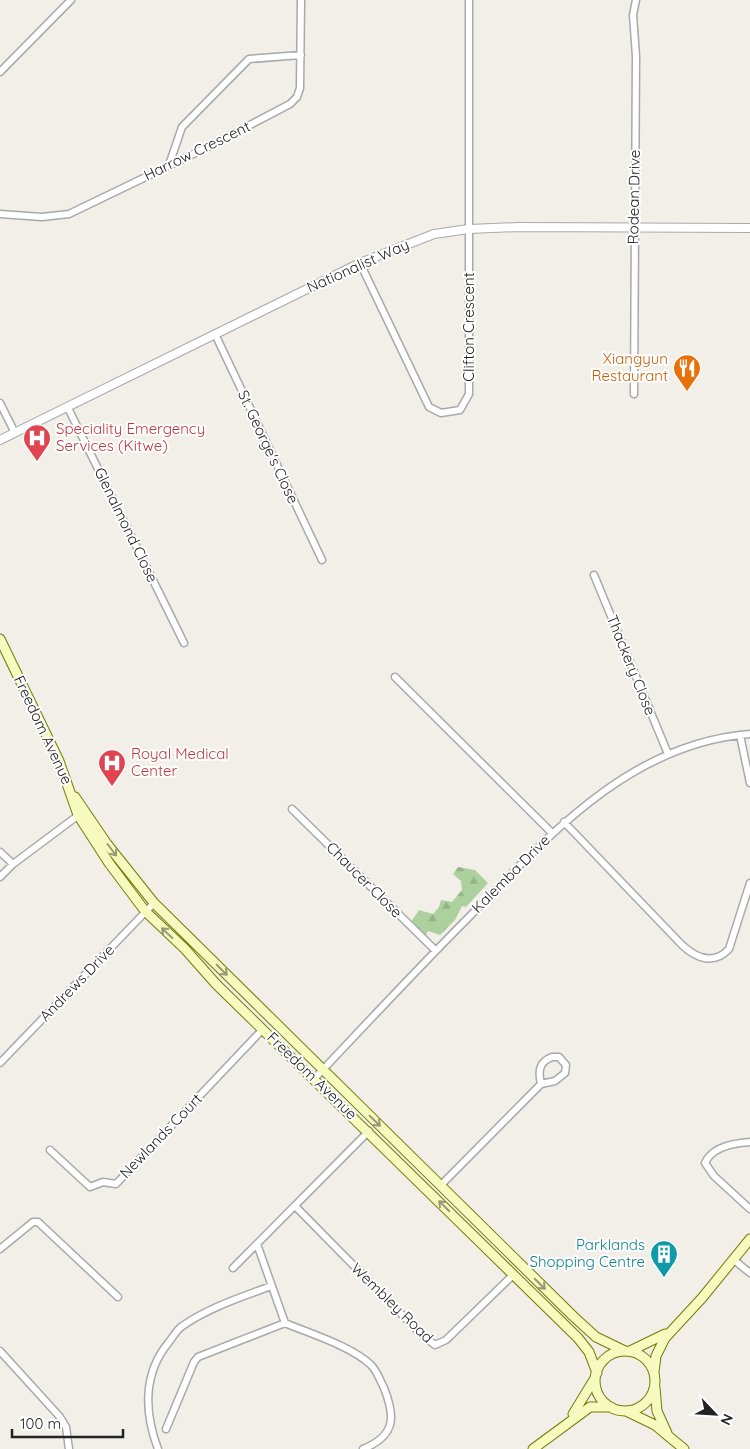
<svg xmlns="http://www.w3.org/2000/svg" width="750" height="1449" viewBox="0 0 750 1449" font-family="Quicksand,sans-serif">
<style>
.forest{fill:url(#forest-firs)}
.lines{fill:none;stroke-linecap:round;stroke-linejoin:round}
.minor-casing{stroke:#a9a9a9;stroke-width:9}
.tertiary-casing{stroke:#a9a9a9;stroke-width:10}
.secondary-casing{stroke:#707d05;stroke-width:11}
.minor{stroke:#fff;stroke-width:6}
.tertiary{stroke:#fff;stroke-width:8}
.secondary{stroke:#f7fabf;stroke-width:9}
.oneway{stroke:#979978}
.labels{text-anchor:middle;stroke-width:4;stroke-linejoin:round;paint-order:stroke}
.street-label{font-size:15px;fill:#222;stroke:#fff}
.food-label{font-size:15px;fill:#c56008;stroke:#fff;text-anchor:end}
.health-label{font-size:15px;fill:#be3a42;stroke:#fff;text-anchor:start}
.culture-label{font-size:15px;fill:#0d838f;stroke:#fff;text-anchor:end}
</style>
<defs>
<pattern id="forest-firs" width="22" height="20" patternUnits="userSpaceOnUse" patternTransform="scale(1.25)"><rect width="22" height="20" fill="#add19e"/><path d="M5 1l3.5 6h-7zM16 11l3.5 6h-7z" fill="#95b388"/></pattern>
</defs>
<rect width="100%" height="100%" fill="#f2efe9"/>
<path class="forest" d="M 458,867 L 475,870 L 488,883 L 466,907 L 462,906 L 455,920 L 440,935 L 428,931 L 425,937 L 411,922 L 419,910 L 433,914 L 439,907 L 441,900 L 452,902 L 462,890 L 461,881 L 453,874 Z"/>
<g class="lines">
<g class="minor-casing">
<path id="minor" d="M 0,72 L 71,0
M 169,165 L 182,127 L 249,59 L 301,55
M 0,214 L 42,217 L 69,214 L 212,145 L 290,104 L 297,97 L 300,88 L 301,0
M 360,263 L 429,407 L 441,413 L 460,410 L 469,394 L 469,0
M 215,334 L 322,560
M 634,394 L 636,56 L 633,15 L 636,0
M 0,403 L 15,433
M 68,408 L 184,643
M 594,575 L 668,754
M 395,677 L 552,833
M 740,735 L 750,783
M 292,809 L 435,950
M 564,822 L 682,945 C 697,959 714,965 729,949 L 750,883
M 0,852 L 13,864
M 0,877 L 13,864 L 80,814
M 552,1057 L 559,1057 L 566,1065 L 565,1073 L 555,1081 L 541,1084 C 538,1071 539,1062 552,1057 Z
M 0,1063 L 154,903
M 314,1079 C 367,1023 420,966 474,912 C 551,833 632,743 750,734
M 750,1142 C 734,1143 712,1147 705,1163 L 714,1176 L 750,1209
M 50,1150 L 90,1187 L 103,1182 L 116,1184 L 263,1029
M 441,1185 L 541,1084
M 295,1206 L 423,1336 L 435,1345 L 446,1340 L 513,1275
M 257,1244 L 285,1323
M 0,1249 L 33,1222 L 38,1222 L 118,1297
M 734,1260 L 750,1273
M 233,1268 L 369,1131
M 0,1351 L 60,1417 L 66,1427 L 69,1449
M 166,1429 L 194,1362 L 198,1357 L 285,1323 C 311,1334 351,1346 371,1365 C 377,1371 380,1380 384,1388 C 396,1418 395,1436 363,1449
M 158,1449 C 144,1412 143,1373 169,1342 C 173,1337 176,1331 181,1327 C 207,1308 242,1297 271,1286"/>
</g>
<g class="tertiary-casing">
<path id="tertiary" d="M 0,440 L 360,263 L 434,234 L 469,229 L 518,227 L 750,228"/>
</g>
<g class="secondary-casing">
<path id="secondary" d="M 0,639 L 59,761 L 78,815 L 109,863 L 145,911 L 185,949 L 216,984 L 578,1338 L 589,1352 L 597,1373
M 75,797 L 107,844 L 154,903 L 573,1316 L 596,1337 L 625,1351
M 630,1351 L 665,1334
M595 1381a30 30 0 1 1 60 0a30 30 0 1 1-60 0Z
M 654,1372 L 656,1356 L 665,1338 L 702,1298 L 750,1239
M 655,1388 L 657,1411 L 667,1433
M 626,1411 L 655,1425 L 684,1449
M 573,1414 L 595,1378
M 533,1449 L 590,1407 L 611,1407"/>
</g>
<use href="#minor" class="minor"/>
<use href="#tertiary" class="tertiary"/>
<use href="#secondary" class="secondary"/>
</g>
<defs><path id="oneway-shaft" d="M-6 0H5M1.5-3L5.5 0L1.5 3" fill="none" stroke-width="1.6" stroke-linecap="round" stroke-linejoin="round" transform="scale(1.25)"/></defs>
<g class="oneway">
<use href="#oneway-shaft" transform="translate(112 850) rotate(53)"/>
<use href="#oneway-shaft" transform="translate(167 933) rotate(-137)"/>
<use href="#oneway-shaft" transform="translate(222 970) rotate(45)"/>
<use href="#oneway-shaft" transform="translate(375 1121) rotate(44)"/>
<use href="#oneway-shaft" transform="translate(444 1206) rotate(-135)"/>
<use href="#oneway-shaft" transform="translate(540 1284) rotate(45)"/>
</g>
<defs>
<g id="restaurant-pin" transform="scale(1.4375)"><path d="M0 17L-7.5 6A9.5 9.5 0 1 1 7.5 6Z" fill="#e8710a" stroke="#fff"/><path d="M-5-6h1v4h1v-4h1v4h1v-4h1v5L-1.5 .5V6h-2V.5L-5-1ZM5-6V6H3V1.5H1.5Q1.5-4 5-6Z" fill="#fff"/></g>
<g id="hospital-pin" transform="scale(1.4375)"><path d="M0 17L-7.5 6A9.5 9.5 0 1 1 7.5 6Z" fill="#e0444e" stroke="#fff"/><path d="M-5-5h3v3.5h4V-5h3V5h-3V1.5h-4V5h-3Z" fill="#fff"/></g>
<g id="building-pin" transform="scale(1.4375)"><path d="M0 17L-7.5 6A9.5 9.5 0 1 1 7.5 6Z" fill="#0f9aa8" stroke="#fff"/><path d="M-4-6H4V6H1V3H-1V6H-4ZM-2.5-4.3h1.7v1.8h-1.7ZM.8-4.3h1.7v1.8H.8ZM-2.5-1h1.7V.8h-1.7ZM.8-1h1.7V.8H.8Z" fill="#fff"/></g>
</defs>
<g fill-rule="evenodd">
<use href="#restaurant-pin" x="687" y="368"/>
<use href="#hospital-pin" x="37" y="438"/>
<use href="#hospital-pin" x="112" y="763"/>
<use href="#building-pin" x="664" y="1254"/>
</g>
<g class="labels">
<g class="street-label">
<text transform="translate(197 151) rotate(-26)" y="5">Harrow Crescent</text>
<text transform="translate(634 197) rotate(-89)" y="5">Rodean Drive</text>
<text transform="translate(358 266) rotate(-24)" y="5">Nationalist Way</text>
<text transform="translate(469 327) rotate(-90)" y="5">Clifton Crescent</text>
<text transform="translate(268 447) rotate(65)" y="5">St. George's Close</text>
<text transform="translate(126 525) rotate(64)" y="5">Glenalmond Close</text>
<text transform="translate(631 665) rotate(68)" y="5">Thackery Close</text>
<text transform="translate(43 730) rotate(65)" y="5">Freedom Avenue</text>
<text transform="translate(511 874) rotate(-45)" y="5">Kalemba Drive</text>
<text transform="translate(364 880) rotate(45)" y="5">Chaucer Close</text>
<text transform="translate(77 983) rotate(-46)" y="5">Andrews Drive</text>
<text transform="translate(312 1076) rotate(44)" y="5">Freedom Avenue</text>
<text transform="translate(161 1136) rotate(-46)" y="5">Newlands Court</text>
<text transform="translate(392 1303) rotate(44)" y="5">Wembley Road</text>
</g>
<g class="food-label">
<text x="668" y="364">Xiangyun<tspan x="668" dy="17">Restaurant</tspan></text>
</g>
<g class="health-label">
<text x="56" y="434">Speciality Emergency<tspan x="56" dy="17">Services (Kitwe)</tspan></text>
<text x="131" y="759">Royal Medical<tspan x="131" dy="17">Center</tspan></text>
</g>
<g class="culture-label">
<text x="645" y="1250">Parklands<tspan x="645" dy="17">Shopping Centre</tspan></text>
</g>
</g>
<g transform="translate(715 1414) rotate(115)" stroke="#ffffff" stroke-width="4" paint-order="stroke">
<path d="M0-4L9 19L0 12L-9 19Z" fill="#222222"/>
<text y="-8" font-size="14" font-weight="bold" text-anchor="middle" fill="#222222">N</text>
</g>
<path d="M12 1429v8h111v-8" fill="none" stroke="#222222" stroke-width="2.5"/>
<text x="20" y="1429" font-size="15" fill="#222222" stroke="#ffffff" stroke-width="4" paint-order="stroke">100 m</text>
</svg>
